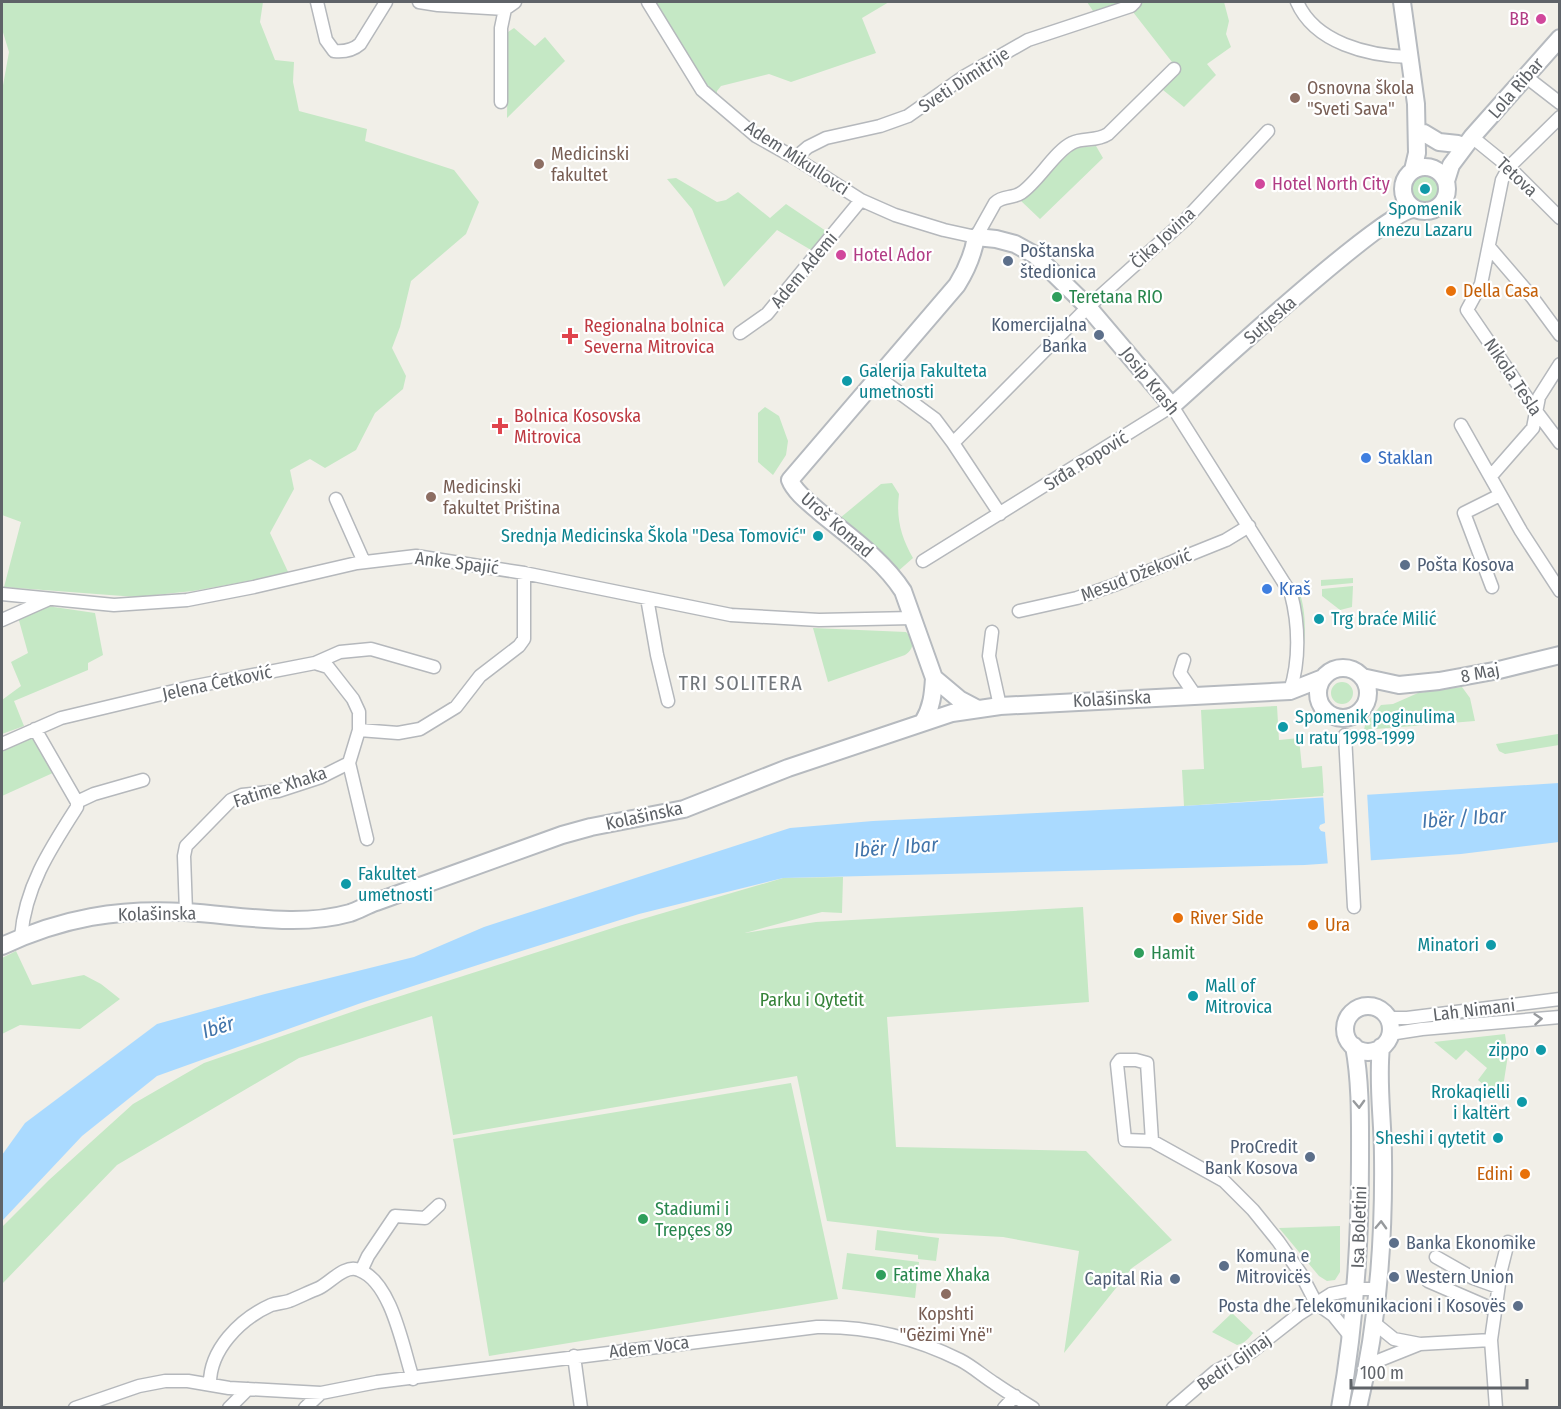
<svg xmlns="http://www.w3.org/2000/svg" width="1561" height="1409" viewBox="0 0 1561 1409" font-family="'Fira Sans Condensed',sans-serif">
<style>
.green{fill:#c5e8c5}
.water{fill:#aadaff}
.pier{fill:#f1efe8}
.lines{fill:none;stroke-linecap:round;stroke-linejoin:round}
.street-casing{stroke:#b5b8bc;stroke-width:15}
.secondary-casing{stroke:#b6babf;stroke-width:20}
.street{stroke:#fff;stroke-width:12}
.secondary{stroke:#fff;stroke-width:16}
.oneway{stroke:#979a9d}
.hotel-dot{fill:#d1479c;stroke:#fff;stroke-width:2}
.education-dot{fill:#8d6e63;stroke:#fff;stroke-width:2}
.culture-dot{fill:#0f9aa8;stroke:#fff;stroke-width:2}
.service-dot{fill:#5c6f8a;stroke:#fff;stroke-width:2}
.food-dot{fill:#e8710a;stroke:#fff;stroke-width:2}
.leisure-dot{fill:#2e9e5b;stroke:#fff;stroke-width:2}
.health-dot{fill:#e0444e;stroke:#fff;stroke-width:2}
.shop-dot{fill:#3f7fe0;stroke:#fff;stroke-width:2}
.labels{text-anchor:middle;stroke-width:4.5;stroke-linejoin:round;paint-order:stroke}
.hotel-label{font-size:18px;fill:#b23c85;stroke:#fff;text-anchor:start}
.street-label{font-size:18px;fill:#5f6368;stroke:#fff}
.education-label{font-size:18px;fill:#785e54;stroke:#fff;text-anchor:start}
.culture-label{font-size:18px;fill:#0d838f;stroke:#fff;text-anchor:start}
.service-label{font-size:18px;fill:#4e5e75;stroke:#fff;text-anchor:start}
.food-label{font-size:18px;fill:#c56008;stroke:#fff;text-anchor:start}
.leisure-label{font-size:18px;fill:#27864d;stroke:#fff;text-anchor:start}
.health-label{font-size:18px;fill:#be3a42;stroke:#fff;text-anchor:start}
.shop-label{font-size:18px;fill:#366cbe;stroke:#fff;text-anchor:start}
.park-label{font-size:18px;fill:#348238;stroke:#fff}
.neighbourhood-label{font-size:20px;letter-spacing:1.5px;fill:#70757a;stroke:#fff}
.water-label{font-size:20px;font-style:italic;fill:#4174aa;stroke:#fff}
</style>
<rect width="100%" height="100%" fill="#f1efe8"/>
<path class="green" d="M 2,2 L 263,2 L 260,22 L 275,60 L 294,62 L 293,82 L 299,111 L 367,129 L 365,141 L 454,170 L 479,202 L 466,234 L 411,281 L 400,327 L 392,348 L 406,376 L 403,389 L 375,413 L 356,450 L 325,468 L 310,459 L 290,470 L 294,489 L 270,533 L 289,574 L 193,591 L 136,597 L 4,587 L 21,522 L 2,515 L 2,91 L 9,52 L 2,29 Z
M 653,2 L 889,2 L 862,18 L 876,53 L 791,82 L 769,74 L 721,86 L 717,91 L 717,95 L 703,83 Z
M 1087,2 L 1128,2 L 1123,5 L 1093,11 Z
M 1143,2 L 1224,2 L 1229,21 L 1226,34 L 1231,47 L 1207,64 L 1216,75 L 1184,107 L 1163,90 L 1181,69 L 1172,62 L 1133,12 Z
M 514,28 L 535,46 L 545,37 L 565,61 L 507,118 L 508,32 Z
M 1096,146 L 1103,158 L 1040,219 L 1020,200 L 1075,148 Z
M1412 189a13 13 0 1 1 26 0a13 13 0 1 1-26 0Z
M 676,178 L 717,202 L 726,200 L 738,192 L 770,218 L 786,204 L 826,231 L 811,250 L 777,230 L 724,287 L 692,209 L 667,179 Z
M 765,407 L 779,416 L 788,441 L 786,455 L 773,475 L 758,462 L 758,413 Z
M 892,483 L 899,494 C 896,518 901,537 913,558 L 896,573 L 840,518 L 881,484 Z
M 1353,578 L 1353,583 L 1321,586 L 1321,580 Z
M 1353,586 L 1352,607 L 1340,610 L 1322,596 L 1322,589 Z
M 1299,590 C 1306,612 1306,631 1303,654 L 1295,593 Z
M 47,606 L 95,613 L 103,655 L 88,663 L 88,670 L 14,701 L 24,726 L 2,734 L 2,700 L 21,686 L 11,662 L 28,653 L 18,617 Z
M 813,628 L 906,632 L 913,639 C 913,647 911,651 905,655 L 828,682 Z
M1331 693a11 11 0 1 1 22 0a11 11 0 1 1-22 0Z
M 1462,687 L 1470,698 L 1475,721 L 1364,730 L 1365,725 L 1381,705 L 1393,704 L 1418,693 Z
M 1277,706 L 1279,740 L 1299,738 L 1302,768 L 1322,766 L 1324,796 L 1184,806 L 1182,770 L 1204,769 L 1201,710 Z
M 1559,731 L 1559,745 L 1505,754 L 1499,751 L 1496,744 L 1558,734 Z
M 33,734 L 55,772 L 2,796 L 2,750 Z
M 843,877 L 842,913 L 822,912 L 745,933 L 816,922 L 1083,907 L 1089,1002 L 887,1017 L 896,1147 L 1086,1151 L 1172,1240 L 1132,1268 L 1064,1353 L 1079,1251 L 1003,1237 L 929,1233 L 827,1221 L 797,1076 L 453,1135 L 432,1016 L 299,1058 L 117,1165 L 2,1284 L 2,1227 L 49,1180 L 133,1104 L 204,1063 L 366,1007 L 622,925 L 783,878 Z
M 16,951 L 32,985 L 84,975 L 101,984 L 120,999 L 80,1029 L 20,1025 L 2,1034 L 2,958 Z
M 1505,1034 L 1508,1055 L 1501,1100 L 1478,1080 L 1487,1068 L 1466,1050 L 1456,1060 L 1434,1042 Z
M 791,1083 L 838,1299 L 489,1356 L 453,1139 Z
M 1340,1226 L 1340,1272 L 1335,1280 L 1327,1281 L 1319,1276 L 1279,1228 Z
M 877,1230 L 939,1238 L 936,1261 L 918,1259 L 918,1255 L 875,1250 Z
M 847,1253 L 919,1262 L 915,1298 L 842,1289 Z
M 1232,1313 L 1253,1333 C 1248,1339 1245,1343 1237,1345 L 1212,1332 Z"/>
<path class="water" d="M 1559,783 L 1559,842 L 1461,854 L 1305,865 L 783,878 L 639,914 L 490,961 L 361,1003 L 157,1076 L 82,1136 L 2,1221 L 2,1155 L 25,1123 L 157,1024 L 265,994 L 414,957 L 484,927 L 790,828 L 873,821 L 1184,806 Z"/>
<path class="pier" d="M 1367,791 L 1371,863 L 1328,866 L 1325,832 L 1321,831 L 1319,828 L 1320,825 L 1325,823 L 1323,793 Z"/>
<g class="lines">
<g class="street-casing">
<path id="street" d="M 317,2 L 326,40 L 334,51 C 344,52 352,51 360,44 L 386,2
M 419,2 L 438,5 L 505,9 L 515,2
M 648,2 L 702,90 L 756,136 L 795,158 L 861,200 L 895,215 L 944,230 L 976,237 L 995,203 C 1003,195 1012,199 1021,193 C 1038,182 1055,151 1072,143 C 1083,137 1096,142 1108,134 L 1174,69
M 1297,2 C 1315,43 1368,56 1410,57
M 1525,76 L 1560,103
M 501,102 L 501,28 L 505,9
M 1560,117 L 1509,167 L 1502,180 L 1481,284 L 1467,310 L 1536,411 L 1560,443
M 1472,137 L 1509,167 L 1560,218
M 795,158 L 808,147 L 826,138 L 880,126 L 908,116 L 965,76 L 1028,40 L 1131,6 L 1135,2
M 1489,247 L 1532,297 L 1560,335
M 740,333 L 767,314 L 861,200
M 878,377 L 935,419 L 953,443 L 1000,514
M 1461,425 L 1521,531 L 1560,591
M 953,443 L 1088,307 L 1186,219 L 1268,131
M 1491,476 L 1533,428 L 1539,397 L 1560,364
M 336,499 L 364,562
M 923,561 L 1172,406 L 1291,594 C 1299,624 1300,661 1290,691
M 1492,587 L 1464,513 L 1500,495
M 2,594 L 114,605 L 187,600 L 254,587 L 357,563 L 416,556 L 524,573 L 731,615 L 819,620 L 913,618
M 647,598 L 657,655 L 668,701
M 1019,611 L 1077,598 L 1114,585 L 1226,540 L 1249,526
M 2,620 L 47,600
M 992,632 L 989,656 L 1000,706
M 1184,660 L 1180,673 L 1195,695
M 315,663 L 328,667 L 353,699 L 359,712 L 359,730 L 349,763 L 367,839
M 359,730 L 398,733 L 420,729 L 456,707 L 480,676 L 519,646 L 524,639 L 524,573
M 1345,735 L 1354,907
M 2,744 L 61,718 L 191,687 L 315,663 L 340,652 L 371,649 L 434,667
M 77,802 L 94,794 L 143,780
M 186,912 L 184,856 L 186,846 L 231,800 L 242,795 L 278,791 L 321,777 L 349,763
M 21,937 C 25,887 50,849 77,807 L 77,802 L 35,729
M 1388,1018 L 1407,1018 L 1560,999
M 1389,1037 L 1396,1033 L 1422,1029 L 1560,1017
M 1152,1141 L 1147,1063 L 1136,1060 L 1120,1060 L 1117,1064 L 1125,1140 L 1152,1141 L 1224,1181 L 1253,1210 L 1278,1241 L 1301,1274 L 1316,1303 L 1333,1315 L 1350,1336
M 1436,1257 L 1473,1278 L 1498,1287
M 361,1271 L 368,1256 L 395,1216 L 425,1218 L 439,1205
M 1428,1281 L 1495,1310
M 1420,1344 L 1491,1340
M 574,1356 L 581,1408
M 1367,1373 L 1375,1362 L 1420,1344 L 1394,1339 L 1373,1322
M 210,1385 C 209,1350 240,1319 271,1305 C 277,1303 283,1303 289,1301 C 299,1297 309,1292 319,1288 C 331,1282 345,1264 359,1270 C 392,1282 403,1349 413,1379
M 75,1408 L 139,1386 L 165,1381 L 188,1381 L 229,1388 L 321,1393 L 377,1382 L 817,1327 C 866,1326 916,1338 960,1360 C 972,1366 983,1376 994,1383 C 1007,1392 1020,1400 1033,1408
M 229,1408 L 248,1389
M 305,1408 L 321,1393
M 1004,1408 L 1015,1396
M 1173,1408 L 1216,1371 L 1251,1352 L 1298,1315 L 1331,1294 L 1356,1289 L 1378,1289
M 1496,1408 L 1491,1340 L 1501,1270 L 1508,1242"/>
</g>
<g class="secondary-casing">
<path id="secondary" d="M 1402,2 L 1416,104 L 1417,153 L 1413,170
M 1424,133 L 1439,142 L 1458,144
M1403 189a22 22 0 1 1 44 0a22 22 0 1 1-44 0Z
M 1446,181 L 1451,165 L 1472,137 L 1560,38
M1318 693a25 25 0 1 1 50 0a25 25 0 1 1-50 0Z
M 1362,677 L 1399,685 L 1439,681 L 1499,670 L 1560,655
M 978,709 L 959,699 L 934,678 L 903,591 C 883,560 850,537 822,514 C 812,505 795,493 790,480 L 957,285 C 967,269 973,255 976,237 L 996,239 L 1015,244 L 1035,255 L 1088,307 L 1172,406 C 1206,376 1386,209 1415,209
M 923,722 C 932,707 933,694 934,678
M 2,946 C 62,918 119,908 185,912 C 239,915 297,928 350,913 C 359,910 367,905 376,902 L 562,835 L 591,827 L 684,809 L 788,768 L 952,713 L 1000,706 L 1290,691 L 1323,678
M1345 1029a23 23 0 1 1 46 0a23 23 0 1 1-46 0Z
M 1340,1408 C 1355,1326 1360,1244 1360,1161 C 1360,1123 1361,1083 1354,1046
M 1358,1408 C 1378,1326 1384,1240 1383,1157 C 1383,1120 1377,1083 1381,1047"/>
</g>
<use href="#street" class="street"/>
<use href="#secondary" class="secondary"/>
</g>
<defs><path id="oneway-chevron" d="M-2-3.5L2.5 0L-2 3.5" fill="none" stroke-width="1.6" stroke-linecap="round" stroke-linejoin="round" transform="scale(1.5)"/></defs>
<g class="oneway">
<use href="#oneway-chevron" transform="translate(1538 1019) rotate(-5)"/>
<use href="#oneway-chevron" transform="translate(1359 1104) rotate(88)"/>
<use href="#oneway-chevron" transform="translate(1381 1225) rotate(-88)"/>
</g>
<g class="hotel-dot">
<circle cx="1541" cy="19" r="6"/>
<circle cx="1260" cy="184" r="6"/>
<circle cx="841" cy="255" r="6"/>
</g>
<g class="education-dot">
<circle cx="1295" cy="98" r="6"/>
<circle cx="539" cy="164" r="6"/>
<circle cx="431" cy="497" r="6"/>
<circle cx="946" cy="1294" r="6"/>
</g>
<g class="culture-dot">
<circle cx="1425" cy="189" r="6"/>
<circle cx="847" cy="381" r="6"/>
<circle cx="818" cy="536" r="6"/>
<circle cx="1319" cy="619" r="6"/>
<circle cx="1283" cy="727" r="6"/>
<circle cx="346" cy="884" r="6"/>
<circle cx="1491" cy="945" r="6"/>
<circle cx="1193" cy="996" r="6"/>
<circle cx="1541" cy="1050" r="6"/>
<circle cx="1522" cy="1102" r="6"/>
<circle cx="1498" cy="1138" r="6"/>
</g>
<g class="service-dot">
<circle cx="1008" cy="261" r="6"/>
<circle cx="1099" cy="335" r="6"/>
<circle cx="1405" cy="565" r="6"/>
<circle cx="1310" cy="1157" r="6"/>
<circle cx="1394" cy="1243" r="6"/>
<circle cx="1224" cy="1266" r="6"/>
<circle cx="1394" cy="1277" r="6"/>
<circle cx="1175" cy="1279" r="6"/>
<circle cx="1518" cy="1306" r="6"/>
</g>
<g class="food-dot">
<circle cx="1451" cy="291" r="6"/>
<circle cx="1178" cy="918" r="6"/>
<circle cx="1313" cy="925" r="6"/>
<circle cx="1525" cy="1174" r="6"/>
</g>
<g class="leisure-dot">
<circle cx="1057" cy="297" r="6"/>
<circle cx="1139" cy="953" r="6"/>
<circle cx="643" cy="1219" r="6"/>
<circle cx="881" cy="1275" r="6"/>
</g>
<g class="health-dot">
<path d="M567 327h6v6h6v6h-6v6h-6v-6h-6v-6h6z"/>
<path d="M497 417h6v6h6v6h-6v6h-6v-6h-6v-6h6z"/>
</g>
<g class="shop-dot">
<circle cx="1366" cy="458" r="6"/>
<circle cx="1267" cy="589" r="6"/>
</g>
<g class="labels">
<g class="hotel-label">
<text x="1529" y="25" text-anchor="end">BB</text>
<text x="1272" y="190">Hotel North City</text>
<text x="853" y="261">Hotel Ador</text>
</g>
<g class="street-label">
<text transform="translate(964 80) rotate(-33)" y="6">Sveti Dimitrije</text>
<text transform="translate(1516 88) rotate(-49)" y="6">Lola Ribar</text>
<text transform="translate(797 158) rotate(33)" y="6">Adem Mikullovci</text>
<text transform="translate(1517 177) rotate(43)" y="6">Tetova</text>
<text transform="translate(1163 238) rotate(-43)" y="6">Čika Jovina</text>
<text transform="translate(804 270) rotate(-50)" y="6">Adem Ademi</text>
<text transform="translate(1270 320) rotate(-41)" y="6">Sutjeska</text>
<text transform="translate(1513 377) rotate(56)" y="6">Nikola Tesla</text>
<text transform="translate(1150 381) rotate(51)" y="6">Josip Krash</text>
<text transform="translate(1086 461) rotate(-32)" y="6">Srđa Popović</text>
<text transform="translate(837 525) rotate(41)" y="6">Uroš Komad</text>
<text transform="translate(457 563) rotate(7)" y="6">Anke Spajić</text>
<text transform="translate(1136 575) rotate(-21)" y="6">Mesud Džeković</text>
<text transform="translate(1480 673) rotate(-11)" y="6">8 Maj</text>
<text transform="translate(217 683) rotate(-12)" y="6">Jelena Ćetković</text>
<text transform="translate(1112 699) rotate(-3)" y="6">Kolašinska</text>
<text transform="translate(280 787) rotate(-18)" y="6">Fatime Xhaka</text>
<text transform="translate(644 816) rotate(-12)" y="6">Kolašinska</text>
<text transform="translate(157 914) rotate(-1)" y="6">Kolašinska</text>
<text transform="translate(1474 1010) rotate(-7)" y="6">Lah Nimani</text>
<text transform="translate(1359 1227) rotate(-88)" y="6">Isa Boletini</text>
<text transform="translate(649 1347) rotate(-7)" y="6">Adem Voca</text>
<text transform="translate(1234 1362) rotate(-35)" y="6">Bedri Gjinaj</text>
</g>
<g class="education-label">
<text x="1307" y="94">Osnovna škola<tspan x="1307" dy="21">"Sveti Sava"</tspan></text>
<text x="551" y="160">Medicinski<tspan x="551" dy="21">fakultet</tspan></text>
<text x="443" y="493">Medicinski<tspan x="443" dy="21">fakultet Priština</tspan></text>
<text x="946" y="1320" text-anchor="middle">Kopshti<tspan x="946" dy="21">"Gëzimi Ynë"</tspan></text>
</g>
<g class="culture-label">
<text x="1425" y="215" text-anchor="middle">Spomenik<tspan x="1425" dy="21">knezu Lazaru</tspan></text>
<text x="859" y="377">Galerija Fakulteta<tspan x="859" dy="21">umetnosti</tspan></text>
<text x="806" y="542" text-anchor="end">Srednja Medicinska Škola "Desa Tomović"</text>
<text x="1331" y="625">Trg braće Milić</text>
<text x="1295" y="723">Spomenik poginulima<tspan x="1295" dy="21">u ratu 1998-1999</tspan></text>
<text x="358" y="880">Fakultet<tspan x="358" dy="21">umetnosti</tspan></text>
<text x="1479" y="951" text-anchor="end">Minatori</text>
<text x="1205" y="992">Mall of<tspan x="1205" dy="21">Mitrovica</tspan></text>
<text x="1529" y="1056" text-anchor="end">zippo</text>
<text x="1510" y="1098" text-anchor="end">Rrokaqielli<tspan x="1510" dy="21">i kaltërt</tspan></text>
<text x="1486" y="1144" text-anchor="end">Sheshi i qytetit</text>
</g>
<g class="service-label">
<text x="1020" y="257">Poštanska<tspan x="1020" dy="21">štedionica</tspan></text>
<text x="1087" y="331" text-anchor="end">Komercijalna<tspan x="1087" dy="21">Banka</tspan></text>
<text x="1417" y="571">Pošta Kosova</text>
<text x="1298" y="1153" text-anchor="end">ProCredit<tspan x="1298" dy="21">Bank Kosova</tspan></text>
<text x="1406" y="1249">Banka Ekonomike</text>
<text x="1236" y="1262">Komuna e<tspan x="1236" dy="21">Mitrovicës</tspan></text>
<text x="1406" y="1283">Western Union</text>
<text x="1163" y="1285" text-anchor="end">Capital Ria</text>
<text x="1506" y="1312" text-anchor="end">Posta dhe Telekomunikacioni i Kosovës</text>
</g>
<g class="food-label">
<text x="1463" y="297">Della Casa</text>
<text x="1190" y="924">River Side</text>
<text x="1325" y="931">Ura</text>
<text x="1513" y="1180" text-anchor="end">Edini</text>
</g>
<g class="leisure-label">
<text x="1069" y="303">Teretana RIO</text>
<text x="1151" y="959">Hamit</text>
<text x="655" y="1215">Stadiumi i<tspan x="655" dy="21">Trepçes 89</tspan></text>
<text x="893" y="1281">Fatime Xhaka</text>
</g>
<g class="health-label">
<text x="584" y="332">Regionalna bolnica<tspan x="584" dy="21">Severna Mitrovica</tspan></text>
<text x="514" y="422">Bolnica Kosovska<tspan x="514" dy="21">Mitrovica</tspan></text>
</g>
<g class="shop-label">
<text x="1378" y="464">Staklan</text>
<text x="1279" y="595">Kraš</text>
</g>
<g class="park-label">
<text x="812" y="1006">Parku i Qytetit</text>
</g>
<g class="neighbourhood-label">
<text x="741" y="690">TRI SOLITERA</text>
</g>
<g class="water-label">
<text transform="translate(1464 818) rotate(-4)" y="7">Ibër / Ibar</text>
<text transform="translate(896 847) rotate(-4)" y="7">Ibër / Ibar</text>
<text transform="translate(218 1027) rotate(-17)" y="7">Ibër</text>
</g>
</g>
<rect width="1561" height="1409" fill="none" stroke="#5f6368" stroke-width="6"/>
<path d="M1351 1379v9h176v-9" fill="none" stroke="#5f6368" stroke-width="3"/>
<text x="1360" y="1379" font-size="18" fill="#5f6368" stroke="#ffffff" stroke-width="4.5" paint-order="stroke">100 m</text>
</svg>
